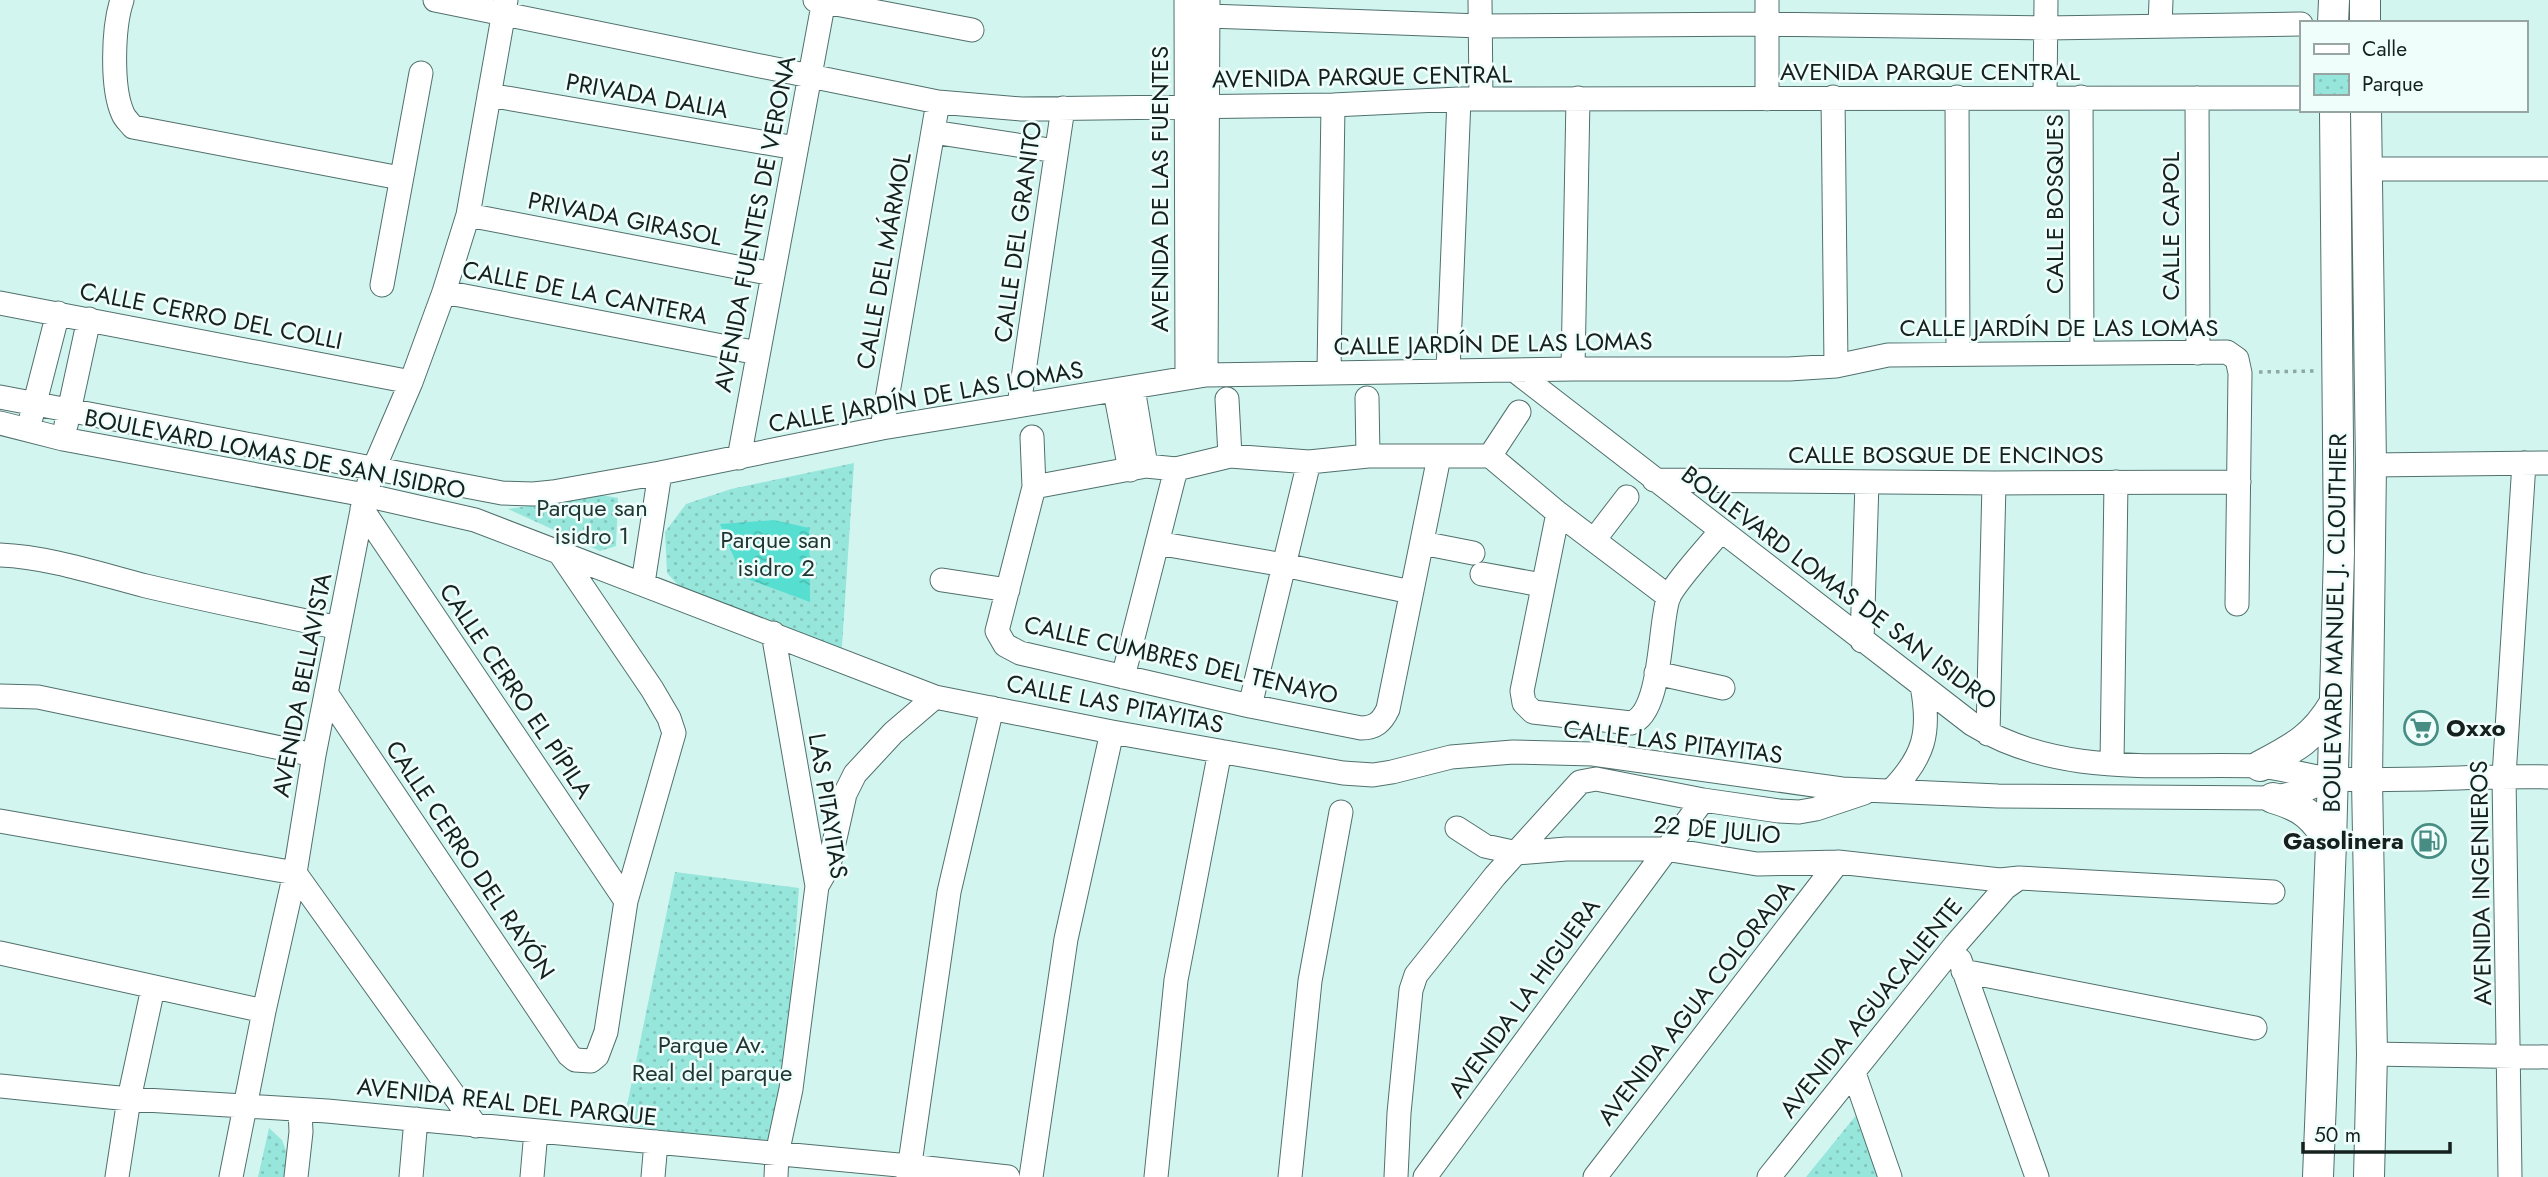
<svg xmlns="http://www.w3.org/2000/svg" width="2548" height="1177" viewBox="0 0 2548 1177" font-family="Jost,sans-serif">
<style>
.park{fill:url(#park-dots)}
.water{fill:url(#water-ripples)}
.lines{fill:none;stroke-linecap:round;stroke-linejoin:round}
.minor-casing{stroke:#51706c;stroke-width:25}
.major-casing{stroke:#51706c;stroke-width:32}
.path{stroke:#8da8a4;stroke-width:3.5;stroke-dasharray:3.5 5;stroke-linecap:butt}
.minor{stroke:#fff;stroke-width:23}
.major{stroke:#fff;stroke-width:30}
.labels{text-anchor:middle;stroke-width:5;stroke-linejoin:round;paint-order:stroke}
.street-label{font-size:24px;fill:#14211f;stroke:#f0fefb}
.park-label{font-size:24px;fill:#1f3633;stroke:#f0fefb}
.poi-label{font-size:24px;font-weight:bold;fill:#14211f;stroke:#f0fefb;text-anchor:start}
</style>
<defs>
<pattern id="park-dots" width="8" height="8" patternUnits="userSpaceOnUse" patternTransform="scale(1.75)"><rect width="8" height="8" fill="#97e6db"/><path d="M2 2h.1M6 6h.1" fill="none" stroke="#81c5bc" stroke-width="1.8" stroke-linecap="round"/></pattern>
<pattern id="water-ripples" width="26" height="14" patternUnits="userSpaceOnUse" patternTransform="scale(1.75)"><rect width="26" height="14" fill="#56ded0"/><path d="M2 4q2-2 4 0t4 0M15 11q2-2 4 0t4 0" fill="none" stroke="#4abeb2"/></pattern>
</defs>
<rect width="100%" height="100%" fill="#d2f5f0"/>
<path class="park" d="M 854,463 L 841,661 L 687,595 L 667,573 L 665,532 L 686,504 L 731,489 Z
M 601,495 L 618,498 L 616,546 L 600,551 L 508,509 Z
M 675,872 L 799,888 L 780,1146 L 623,1125 Z
M 1862,1108 L 1886,1177 L 1806,1177 Z
M 269,1128 L 282,1140 L 296,1177 L 258,1177 Z"/>
<path class="water" d="M 774,520 L 809,528 L 810,602 L 742,577 L 720,524 Z"/>
<g class="lines">
<g class="minor-casing">
<path id="minor" d="M 122,0 C 113,27 111,88 123,114 C 125,119 130,123 133,127 L 400,178
M 435,0 L 938,102 L 1021,109 L 1333,105 L 1459,99 L 2301,98
M 815,0 L 972,30
M 1186,0 L 1187,378
M 1480,0 L 1481,99
M 1767,0 L 1767,99
M 1208,16 L 1480,26 L 1767,24 L 2046,28 L 2301,24
M 2160,26 L 2161,0
M 489,95 L 796,148
M 1833,97 L 1836,366
M 1957,97 L 1958,354
M 2045,97 L 2046,0
M 2081,97 L 2082,353
M 2197,98 L 2198,353
M 933,132 L 1056,151
M 2367,169 L 2548,169
M 468,215 L 773,274
M 382,285 L 421,73
M 444,292 L 758,353
M 0,303 L 411,382
M 1573,369 L 1578,98
M 1514,370 L 1972,724 C 2060,778 2159,763 2257,766 C 2283,767 2309,778 2335,779 C 2406,782 2477,775 2548,777
M 1448,371 L 1459,99
M 1329,372 L 1333,105
M 1206,375 L 1208,0
M 1133,388 L 1146,466
M 1115,391 L 1130,470
M 0,397 L 502,493 L 533,494 L 553,492 L 660,473 L 882,428 L 1206,375 L 1573,369 L 1789,369 L 1836,366 L 1888,355 L 2227,352 L 2237,359 L 2240,373 L 2237,604
M 1367,398 L 1368,456
M 1227,399 L 1230,456
M 1019,405 L 1063,108
M 31,418 L 58,313
M 0,423 L 63,439 L 365,495 L 475,520 L 935,697 L 1112,732 L 1343,773 L 1373,775 L 1392,772 L 1451,757 L 1513,752 L 1593,754 L 1842,789 L 1998,796 L 2273,798 L 2302,791 L 2333,779
M 66,425 L 89,319
M 882,428 L 938,102
M 1032,437 L 1034,487 L 997,631 L 1005,645 L 1020,653 L 1250,706 L 1361,728 C 1375,728 1382,722 1388,709 L 1439,457
M 1490,456 L 1519,412
M 739,458 L 824,0
M 2371,465 L 2548,463
M 1654,480 L 1994,483 L 2239,482
M 1034,487 L 1146,466 L 1176,469 L 1230,456 L 1309,462 L 1368,456 L 1490,456 L 1558,513 L 1669,597
M 362,509 L 626,901
M 1558,513 L 1522,691 L 1524,703 L 1533,712 L 1631,723 C 1662,713 1659,627 1668,599 C 1672,586 1710,544 1721,531
M 1594,540 L 1627,497
M 1157,543 L 1284,565 L 1411,592
M 1422,543 L 1473,553
M 0,555 C 49,557 99,574 146,586 C 210,601 275,614 339,628
M 1482,574 L 1542,585
M 942,580 L 1008,590
M 643,583 L 660,473
M 773,633 L 817,886 L 791,1089 L 777,1154 L 776,1177
M 1862,641 L 1867,482
M 1656,673 L 1723,688
M 1123,677 L 1176,469
M 326,693 L 569,1055 L 575,1060 L 591,1061 L 597,1056 L 606,1032 L 626,901 L 674,733 L 669,718 L 652,689 L 559,552
M 0,696 L 38,697 L 314,755
M 1250,706 L 1309,462
M 1988,734 L 1994,483
M 2112,764 L 2116,482
M 1891,791 C 1924,757 1931,733 1922,686
M 0,821 L 295,873 L 476,1126
M 1457,828 L 1485,846 L 1517,853 L 1566,849 L 1665,849 L 1757,864 L 1838,862 L 2000,880 L 2019,878 L 2273,892
M 817,886 L 829,865 L 845,794 L 855,774 L 893,733 L 935,697
M 0,953 L 264,1011
M 1960,960 L 2037,1177
M 1963,971 L 2255,1028
M 2372,1054 L 2548,1057
M 1854,1073 L 1890,1177
M 0,1086 L 129,1099 L 327,1111 L 909,1166 L 1008,1177
M 117,1177 L 129,1099 L 153,988
M 231,1177 L 264,1011 L 295,873 L 314,755 L 365,495 L 374,468 L 411,382 L 444,292 L 468,215 L 506,0
M 296,1177 L 301,1132 L 300,1110
M 411,1177 L 416,1119
M 532,1177 L 536,1131
M 653,1177 L 656,1142
M 908,1177 L 949,892 L 992,708
M 1031,1177 L 1066,939 L 1112,732
M 1156,1177 L 1176,980 L 1220,751
M 1290,1177 L 1310,981 L 1341,812
M 1396,1177 L 1399,1113 L 1411,990 L 1416,975 L 1495,876 L 1580,782 L 1596,779 L 1703,800 L 1779,811 L 1799,812 L 1816,809 L 1864,793
M 1425,1177 L 1703,800
M 1595,1177 L 1838,862
M 1769,1177 L 1956,944 L 2005,888 L 2019,878
M 2510,1177 L 2504,776 L 2524,463"/>
</g>
<g class="major-casing">
<path id="major" d="M 2365,0 L 2365,23
M 2333,23 L 2334,0
M 2366,110 L 2371,465 L 2367,780 L 2372,1054 L 2369,1177
M 2260,766 C 2294,748 2314,738 2334,704
M 2273,798 C 2304,807 2313,816 2331,843
M 2318,1177 L 2331,843 L 2339,553 L 2335,110"/>
</g>
<path class="path" d="M 2259,372 L 2315,371"/>
<use href="#minor" class="minor"/>
<use href="#major" class="major"/>
</g>
<defs>
<g id="supermarket-ring" transform="scale(1.75)"><circle r="9.5" fill="#f0fefb" stroke="#478d84" stroke-width="1.5"/><path d="M-6-5.5h2.5l.6 2H6L4.5 2H-2.5L-4.4-4H-6ZM-1.5 3.2a1.3 1.3 0 1 0 .1 0ZM3 3.2a1.3 1.3 0 1 0 .1 0Z" fill="#478d84"/></g>
<g id="fuel-ring" transform="scale(1.75)"><circle r="9.5" fill="#f0fefb" stroke="#478d84" stroke-width="1.5"/><path d="M-5.5-6h7V0h2V4h1.3V-2.5L3-4.5l.8-.8L6-3V5H2.5V1h-1V6h-7ZM-4.2-4.7v3.2H.2V-4.7Z" fill="#478d84"/></g>
</defs>
<g fill-rule="evenodd">
<use href="#supermarket-ring" x="2421" y="728"/>
<use href="#fuel-ring" x="2429" y="841"/>
</g>
<g class="labels">
<g class="street-label">
<text x="1930" y="80">AVENIDA PARQUE CENTRAL</text>
<text transform="translate(1362 77) rotate(-1)" y="8">AVENIDA PARQUE CENTRAL</text>
<text transform="translate(647 96) rotate(10)" y="8">PRIVADA DALIA</text>
<text transform="translate(1160 189) rotate(-90)" y="8">AVENIDA DE LAS FUENTES</text>
<text transform="translate(2055 204) rotate(-90)" y="8">CALLE BOSQUES</text>
<text transform="translate(625 219) rotate(11)" y="8">PRIVADA GIRASOL</text>
<text transform="translate(755 224) rotate(-79)" y="8">AVENIDA FUENTES DE VERONA</text>
<text transform="translate(2171 226) rotate(-90)" y="8">CALLE CAPOL</text>
<text transform="translate(1018 232) rotate(-82)" y="8">CALLE DEL GRANITO</text>
<text transform="translate(884 261) rotate(-80)" y="8">CALLE DEL MÁRMOL</text>
<text transform="translate(585 293) rotate(11)" y="8">CALLE DE LA CANTERA</text>
<text transform="translate(211 316) rotate(11)" y="8">CALLE CERRO DEL COLLI</text>
<text x="2059" y="336">CALLE JARDÍN DE LAS LOMAS</text>
<text transform="translate(1493 344) rotate(-1)" y="8">CALLE JARDÍN DE LAS LOMAS</text>
<text transform="translate(926 397) rotate(-10)" y="8">CALLE JARDÍN DE LAS LOMAS</text>
<text transform="translate(275 454) rotate(11)" y="8">BOULEVARD LOMAS DE SAN ISIDRO</text>
<text x="1946" y="463">CALLE BOSQUE DE ENCINOS</text>
<text transform="translate(1839 588) rotate(37)" y="8">BOULEVARD LOMAS DE SAN ISIDRO</text>
<text transform="translate(2335 623) rotate(-89)" y="8">BOULEVARD MANUEL J. CLOUTHIER</text>
<text transform="translate(1181 660) rotate(13)" y="8">CALLE CUMBRES DEL TENAYO</text>
<text transform="translate(302 685) rotate(-79)" y="8">AVENIDA BELLAVISTA</text>
<text transform="translate(516 691) rotate(56)" y="8">CALLE CERRO EL PÍPILA</text>
<text transform="translate(1115 704) rotate(11)" y="8">CALLE LAS PITAYITAS</text>
<text transform="translate(1673 742) rotate(7)" y="8">CALLE LAS PITAYITAS</text>
<text transform="translate(828 806) rotate(81)" y="8">LAS PITAYITAS</text>
<text transform="translate(1717 830) rotate(5)" y="8">22 DE JULIO</text>
<text transform="translate(470 860) rotate(56)" y="8">CALLE CERRO DEL RAYÓN</text>
<text transform="translate(2481 883) rotate(-91)" y="8">AVENIDA INGENIEROS</text>
<text transform="translate(1524 998) rotate(-54)" y="8">AVENIDA LA HIGUERA</text>
<text transform="translate(1696 1003) rotate(-52)" y="8">AVENIDA AGUA COLORADA</text>
<text transform="translate(1871 1008) rotate(-51)" y="8">AVENIDA AGUACALIENTE</text>
<text transform="translate(507 1102) rotate(6)" y="8">AVENIDA REAL DEL PARQUE</text>
</g>
<g class="park-label">
<text x="592" y="516">Parque san<tspan x="592" dy="28">isidro 1</tspan></text>
<text x="776" y="548">Parque san<tspan x="776" dy="28">isidro 2</tspan></text>
<text x="712" y="1053">Parque Av.<tspan x="712" dy="28">Real del parque</tspan></text>
</g>
<g class="poi-label">
<text x="2446" y="736">Oxxo</text>
<text x="2404" y="849" text-anchor="end">Gasolinera</text>
</g>
</g>
<rect x="2300" y="21" width="228" height="91" fill="#f0fefb" stroke="#98a6a3" stroke-width="2"/>
<rect x="2314" y="44" width="35" height="10" fill="#ffffff" stroke="#98a6a3" stroke-width="2"/>
<text x="2362" y="56" font-size="21" fill="#14211f">Calle</text>
<rect x="2314" y="74" width="35" height="21" fill="url(#park-dots)" stroke="#98a6a3" stroke-width="2"/>
<text x="2362" y="91" font-size="21" fill="#14211f">Parque</text>
<path d="M2303 1142v10h147v-10" fill="none" stroke="#14211f" stroke-width="3.5"/>
<text x="2314" y="1142" font-size="21" fill="#14211f" stroke="#f0fefb" stroke-width="5" paint-order="stroke">50 m</text>
</svg>
